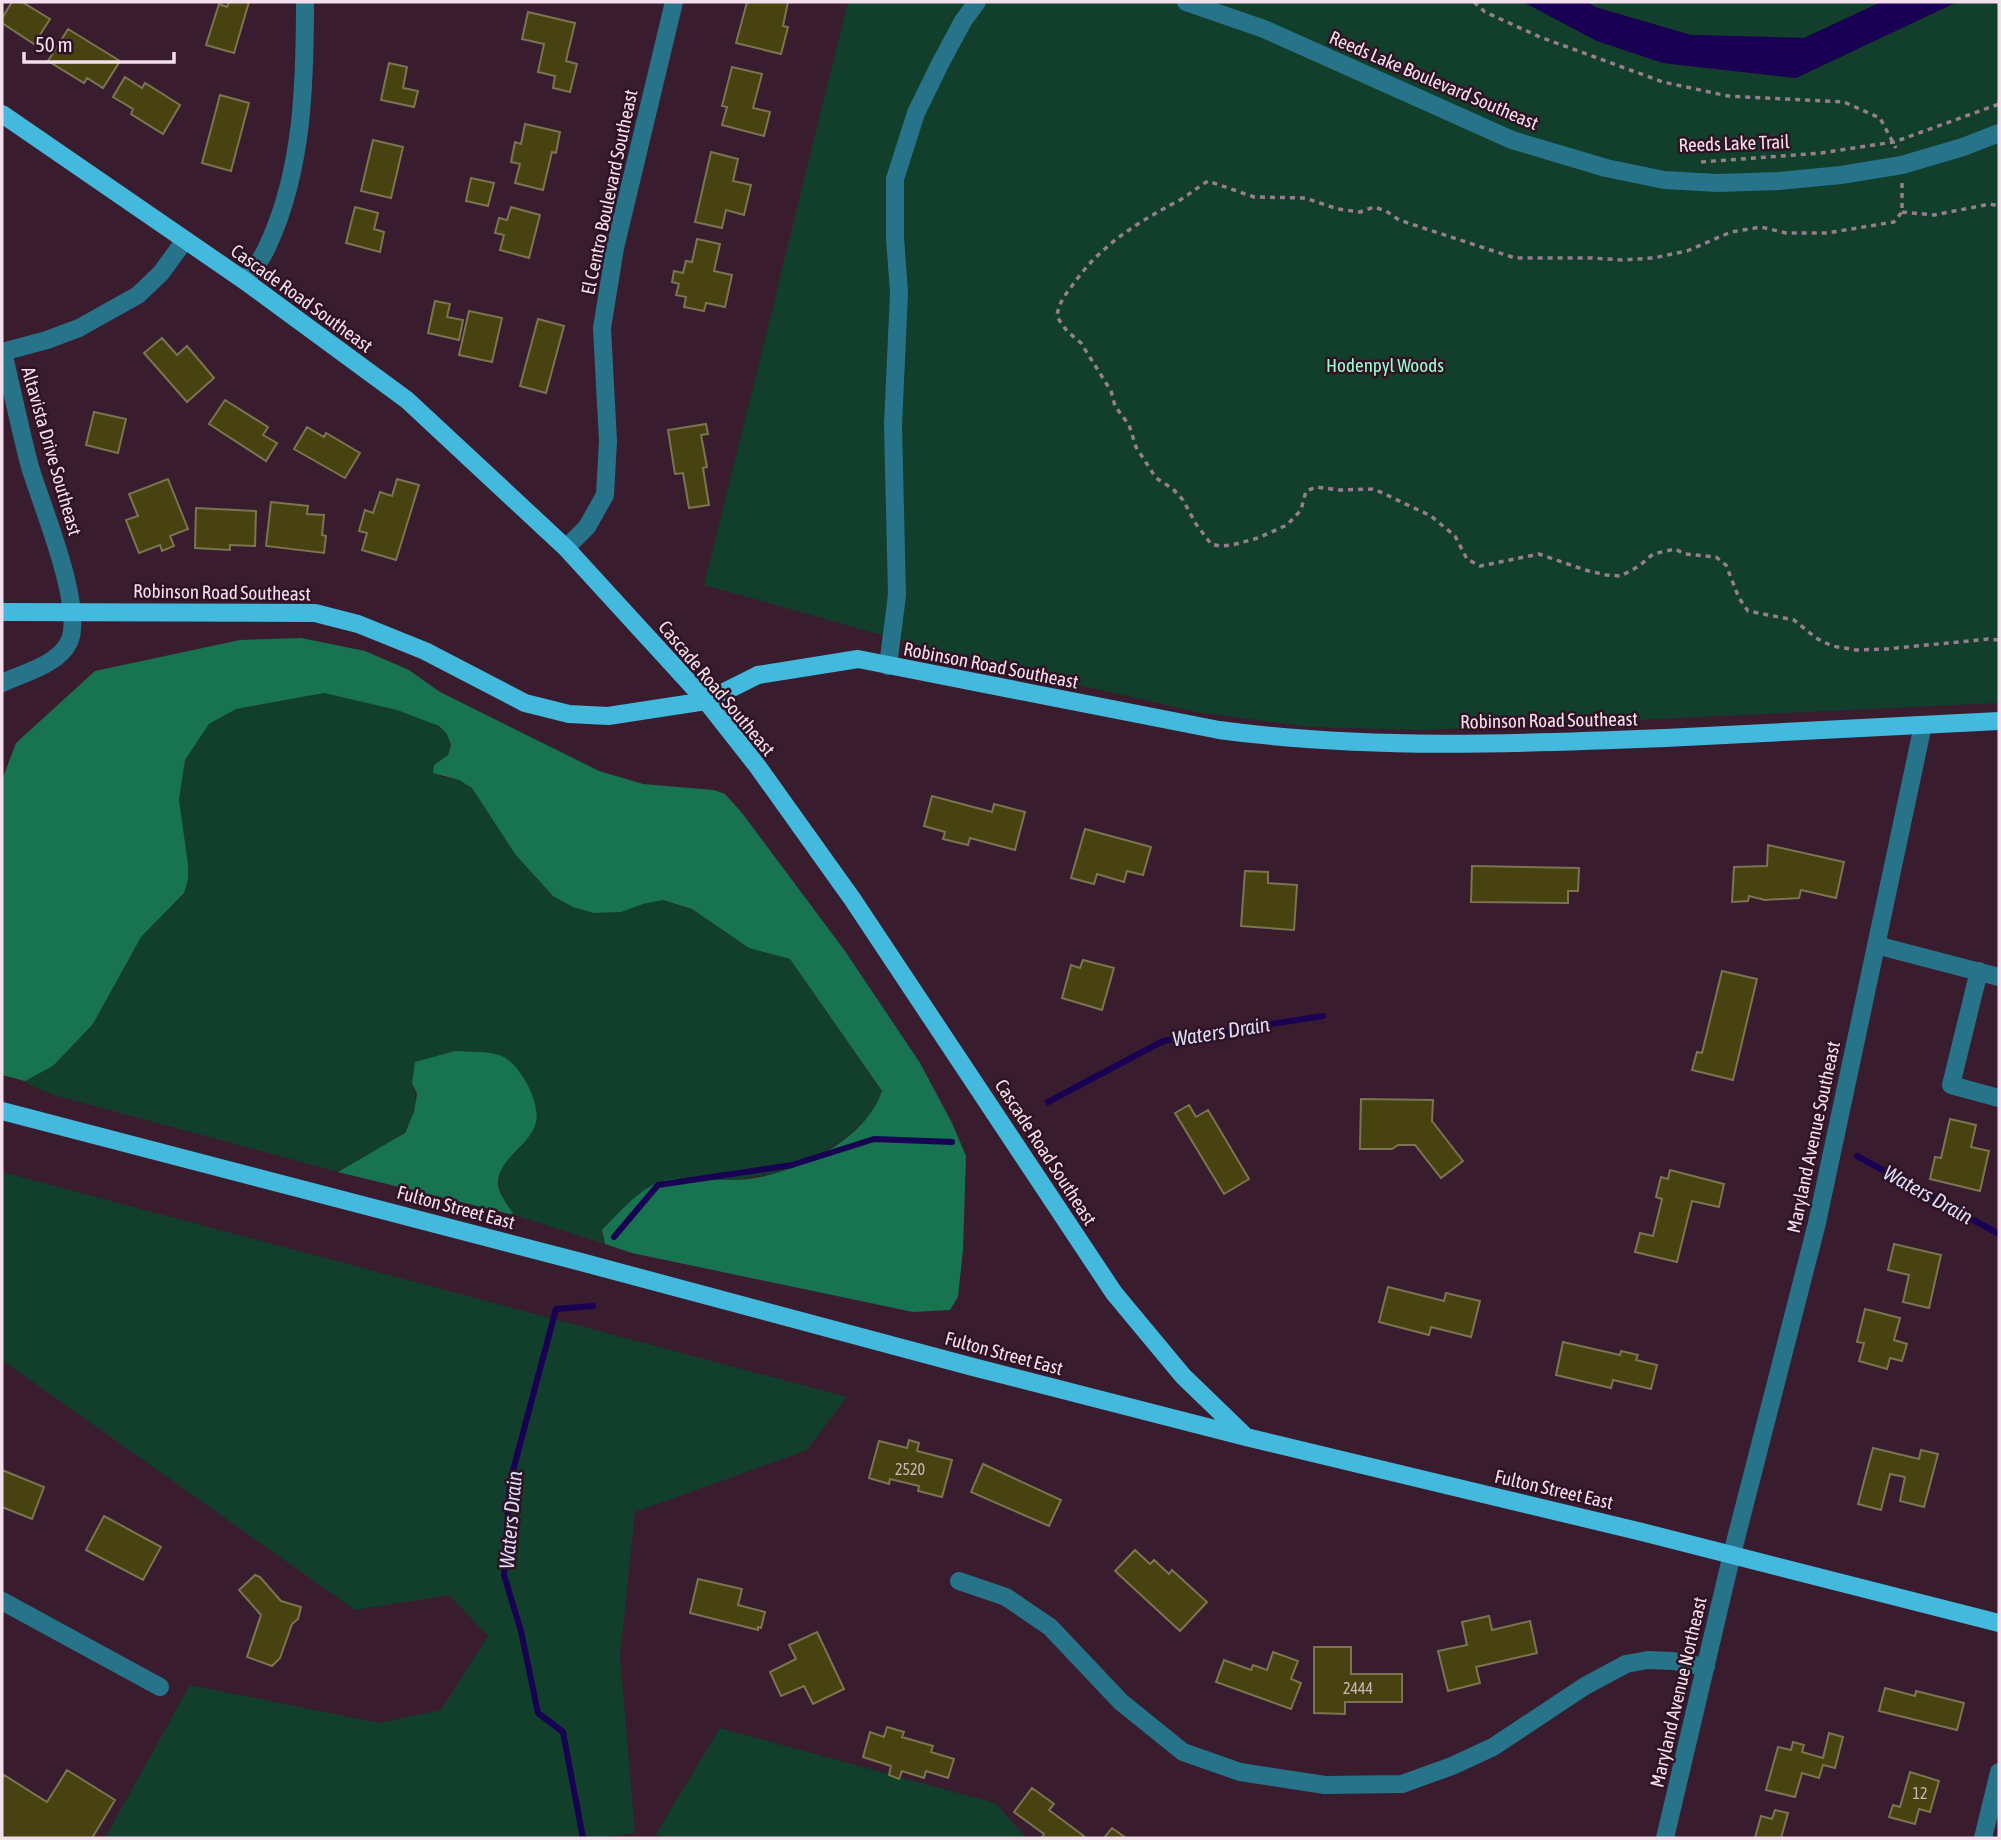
<svg xmlns="http://www.w3.org/2000/svg" width="2001" height="1840" viewBox="0 0 2001 1840" font-family="'Asap Condensed',sans-serif">
<style>
.green{fill:#113f2c}
.forest{fill:#177350}
.water{fill:#180053}
.lines{fill:none;stroke-linecap:round;stroke-linejoin:round}
.stream{stroke:#180053;stroke-width:6}
.building{fill:#484211;stroke:#797550;stroke-width:2}
.path{stroke:#967e8d;stroke-width:3.5;stroke-dasharray:5 5;stroke-linecap:butt}
.minor{stroke:#26738a;stroke-width:18}
.major{stroke:#42b9dd;stroke-width:18}
.labels{text-anchor:middle;stroke-width:5;stroke-linejoin:round;paint-order:stroke}
.number-label{font-size:16px;fill:#c9b8b5}
.street-label{font-size:19px;fill:#f4e0ec;stroke:#2f1325}
.park-label{font-size:19px;fill:#97fdcd;stroke:#2f1325}
.water-label{font-size:21px;font-style:italic;fill:#dadcf9;stroke:#2f1325}
</style>
<rect width="100%" height="100%" fill="#391d2f"/>
<path class="green" d="M 848,2 L 1523,2 L 1597,41 L 1663,63 L 1796,78 L 1957,2 L 1999,2 L 1999,703 L 1422,730 L 1310,727 L 1202,713 L 978,662 L 704,585 Z
M 1587,2 L 1881,2 L 1804,38 L 1691,35 L 1595,7 Z
M 324,693 C 349,699 433,714 447,734 C 451,741 450,747 448,755 L 434,765 L 442,777 L 459,780 L 472,788 L 515,854 L 594,913 L 621,912 L 643,904 L 663,900 L 692,909 L 749,948 L 790,959 L 882,1092 L 876,1109 L 849,1135 L 816,1158 L 781,1172 L 737,1180 L 688,1179 L 609,1223 L 602,1230 L 602,1238 L 605,1244 L 514,1215 L 504,1199 L 498,1183 L 501,1168 L 523,1144 L 412,1083 C 419,1098 415,1117 405,1131 C 397,1143 353,1164 338,1172 L 54,1095 L 32,1086 L 25,1081 L 53,1066 L 93,1024 L 141,937 L 184,893 L 188,880 L 188,864 L 179,801 L 185,760 L 209,724 L 236,709 Z
M 2,1172 L 847,1397 L 807,1450 L 635,1512 L 620,1657 L 635,1833 L 597,1838 L 105,1838 L 190,1685 L 379,1723 L 441,1710 L 488,1636 L 449,1595 L 355,1610 L 2,1360 Z
M 720,1728 L 995,1803 L 1027,1838 L 662,1838 L 656,1834 Z"/>
<path class="forest" d="M 301,638 L 365,651 L 409,670 L 440,692 L 599,771 L 643,784 L 714,790 L 725,794 L 742,813 L 845,951 L 920,1063 L 952,1123 L 966,1156 L 963,1250 L 958,1297 L 950,1310 L 913,1312 L 632,1253 L 605,1244 L 602,1230 C 619,1213 636,1192 659,1182 C 675,1176 715,1180 734,1180 C 786,1179 865,1143 882,1091 L 790,959 L 749,948 L 692,909 L 663,900 L 643,904 L 621,912 L 594,913 L 573,907 L 553,896 L 515,854 L 472,788 L 459,780 L 433,773 L 434,765 L 448,755 L 451,745 L 447,734 L 439,726 L 397,710 L 324,693 L 236,709 L 209,724 L 185,760 L 179,800 L 188,864 L 188,880 L 184,893 L 141,937 L 93,1024 L 53,1066 L 25,1081 L 2,1075 L 2,780 L 16,743 L 95,671 L 240,640 Z
M 455,1051 C 469,1052 486,1051 499,1055 C 518,1060 541,1102 536,1122 C 531,1145 500,1157 498,1181 C 497,1192 508,1205 514,1215 L 338,1172 L 405,1133 L 414,1112 L 417,1094 L 412,1083 L 415,1062 Z"/>
<path class="water" d="M 1523,2 L 1587,2 L 1595,7 L 1691,35 L 1804,38 L 1881,2 L 1957,2 L 1796,78 L 1663,63 L 1597,41 Z"/>
<g class="lines">
<path class="stream" d="M 1048,1102 L 1163,1041 L 1323,1016
M 1857,1156 L 1999,1234
M 614,1237 L 658,1185 L 792,1165 L 874,1139 L 952,1142
M 583,1838 L 563,1732 L 538,1713 L 521,1631 L 504,1575 L 510,1482 L 556,1309 L 593,1306"/>
</g>
<path class="building" d="M 12,2 L 22,2 L 50,19 L 34,44 L 2,23 L 2,18 Z
M 229,2 L 249,2 L 234,53 L 206,45 L 219,4 L 227,7 Z
M 747,2 L 788,2 L 783,26 L 788,27 L 781,54 L 736,43 Z
M 528,12 L 575,23 L 566,61 L 577,64 L 570,92 L 553,88 L 555,76 L 538,72 L 544,44 L 522,39 Z
M 68,29 L 120,61 L 103,88 L 87,78 L 84,83 L 48,61 Z
M 389,63 L 407,67 L 403,88 L 418,91 L 414,107 L 381,100 Z
M 732,67 L 762,74 L 753,108 L 770,112 L 764,136 L 722,125 L 727,107 L 722,106 Z
M 125,77 L 142,88 L 145,83 L 180,105 L 163,134 L 131,114 L 133,109 L 113,97 Z
M 220,95 L 249,103 L 231,171 L 202,163 Z
M 525,124 L 560,132 L 556,153 L 552,152 L 543,190 L 515,183 L 520,164 L 511,162 L 515,142 L 521,144 Z
M 373,140 L 403,147 L 391,198 L 361,191 Z
M 711,152 L 738,159 L 733,181 L 751,185 L 744,215 L 726,210 L 722,228 L 695,222 Z
M 471,178 L 494,183 L 488,206 L 466,201 Z
M 355,207 L 378,213 L 374,229 L 384,232 L 380,252 L 346,243 Z
M 511,207 L 540,215 L 529,258 L 500,250 L 504,235 L 495,233 L 499,218 L 507,220 Z
M 697,239 L 720,244 L 714,271 L 732,275 L 725,307 L 706,303 L 704,311 L 684,307 L 686,297 L 676,295 L 679,284 L 672,282 L 674,271 L 683,273 L 686,261 L 692,262 Z
M 435,301 L 450,304 L 447,317 L 463,320 L 459,340 L 428,333 Z
M 469,311 L 502,318 L 492,362 L 459,355 Z
M 538,319 L 564,326 L 546,393 L 520,386 Z
M 162,338 L 177,355 L 187,346 L 214,378 L 187,402 L 144,353 Z
M 225,400 L 268,427 L 263,435 L 277,443 L 266,461 L 209,424 Z
M 94,412 L 126,419 L 118,453 L 86,445 Z
M 706,424 L 708,434 L 701,435 L 707,467 L 703,468 L 709,505 L 689,508 L 683,473 L 675,474 L 668,430 Z
M 307,427 L 324,437 L 326,433 L 360,453 L 345,478 L 294,449 Z
M 168,479 L 188,529 L 170,536 L 174,546 L 162,551 L 160,545 L 139,553 L 126,520 L 138,516 L 129,494 Z
M 397,479 L 419,485 L 396,560 L 362,550 L 367,533 L 359,531 L 365,510 L 373,513 L 380,492 L 392,496 Z
M 271,502 L 308,506 L 307,514 L 324,515 L 322,535 L 326,536 L 324,553 L 266,546 Z
M 196,508 L 256,511 L 255,546 L 230,545 L 230,550 L 195,548 Z
M 932,796 L 992,812 L 994,804 L 1025,812 L 1015,850 L 970,838 L 968,845 L 943,839 L 945,832 L 924,826 Z
M 1085,829 L 1151,847 L 1143,875 L 1127,871 L 1124,882 L 1097,874 L 1094,884 L 1071,878 Z
M 1768,845 L 1844,862 L 1836,898 L 1801,890 L 1799,898 L 1765,900 L 1749,896 L 1748,901 L 1732,902 L 1734,867 L 1767,866 Z
M 1472,866 L 1579,868 L 1578,891 L 1568,891 L 1568,903 L 1471,902 Z
M 1245,871 L 1268,872 L 1268,883 L 1297,885 L 1294,930 L 1241,926 Z
M 1083,960 L 1114,968 L 1102,1010 L 1062,998 L 1071,965 L 1080,968 Z
M 1722,971 L 1757,979 L 1733,1080 L 1692,1070 L 1697,1052 L 1702,1053 Z
M 1361,1099 L 1433,1100 L 1432,1121 L 1463,1161 L 1441,1178 L 1415,1145 L 1398,1145 L 1392,1149 L 1360,1149 Z
M 1189,1105 L 1196,1117 L 1208,1110 L 1249,1179 L 1224,1194 L 1175,1113 Z
M 1950,1119 L 1976,1125 L 1971,1147 L 1989,1151 L 1980,1191 L 1930,1179 L 1935,1157 L 1941,1158 Z
M 1670,1170 L 1724,1184 L 1719,1207 L 1692,1201 L 1677,1262 L 1635,1252 L 1640,1233 L 1653,1236 L 1662,1199 L 1656,1197 L 1661,1177 L 1668,1179 Z
M 1894,1244 L 1941,1255 L 1929,1308 L 1903,1302 L 1909,1275 L 1888,1270 Z
M 1388,1287 L 1444,1301 L 1446,1293 L 1480,1301 L 1471,1337 L 1431,1327 L 1429,1335 L 1379,1322 Z
M 1865,1309 L 1900,1318 L 1894,1340 L 1907,1344 L 1902,1361 L 1890,1358 L 1887,1369 L 1859,1361 L 1864,1343 L 1857,1342 Z
M 1563,1342 L 1620,1355 L 1621,1351 L 1638,1355 L 1636,1360 L 1657,1365 L 1651,1389 L 1613,1380 L 1611,1388 L 1556,1375 Z
M 909,1440 L 919,1443 L 917,1451 L 952,1460 L 942,1497 L 918,1491 L 919,1486 L 890,1479 L 889,1484 L 869,1478 L 879,1441 L 907,1448 Z
M 1873,1448 L 1919,1459 L 1921,1450 L 1938,1454 L 1924,1507 L 1900,1501 L 1905,1477 L 1890,1474 L 1881,1510 L 1858,1504 Z
M 983,1464 L 1061,1500 L 1049,1526 L 971,1492 Z
M 2,1470 L 44,1487 L 32,1519 L 2,1507 Z
M 104,1516 L 161,1547 L 143,1580 L 86,1550 Z
M 1135,1550 L 1150,1564 L 1154,1560 L 1169,1574 L 1172,1570 L 1207,1602 L 1180,1631 L 1115,1571 Z
M 255,1575 L 260,1577 L 281,1601 L 301,1607 L 298,1619 L 292,1624 L 280,1658 L 272,1666 L 247,1657 L 261,1615 L 239,1590 Z
M 698,1579 L 742,1589 L 738,1605 L 765,1612 L 761,1628 L 758,1627 L 758,1630 L 690,1613 Z
M 1489,1616 L 1492,1630 L 1530,1621 L 1537,1653 L 1476,1667 L 1480,1683 L 1448,1691 L 1438,1651 L 1467,1645 L 1462,1622 Z
M 817,1632 L 844,1689 L 813,1704 L 804,1686 L 781,1696 L 770,1672 L 796,1659 L 789,1645 Z
M 1314,1647 L 1351,1647 L 1351,1674 L 1402,1674 L 1402,1702 L 1345,1702 L 1345,1714 L 1314,1713 Z
M 1273,1652 L 1298,1661 L 1291,1679 L 1301,1683 L 1291,1709 L 1216,1682 L 1224,1660 L 1251,1670 L 1253,1665 L 1267,1670 Z
M 1885,1688 L 1915,1696 L 1916,1691 L 1964,1703 L 1957,1730 L 1879,1711 Z
M 887,1727 L 904,1732 L 902,1737 L 933,1746 L 931,1752 L 954,1759 L 948,1778 L 926,1771 L 924,1778 L 902,1771 L 899,1779 L 889,1775 L 891,1766 L 863,1757 L 870,1732 L 884,1737 Z
M 1829,1733 L 1843,1737 L 1835,1768 L 1823,1765 L 1819,1778 L 1802,1773 L 1795,1797 L 1766,1790 L 1778,1747 L 1791,1750 L 1793,1742 L 1804,1745 L 1802,1752 L 1823,1758 Z
M 67,1770 L 115,1800 L 92,1838 L 2,1838 L 2,1779 L 4,1775 L 47,1802 Z
M 1910,1772 L 1939,1781 L 1930,1812 L 1919,1809 L 1915,1824 L 1889,1817 L 1893,1805 L 1900,1807 Z
M 1032,1788 L 1054,1804 L 1049,1810 L 1084,1836 L 1082,1838 L 1042,1838 L 1044,1834 L 1014,1812 Z
M 1775,1810 L 1788,1813 L 1781,1838 L 1755,1838 L 1761,1816 L 1772,1819 Z
M 1112,1828 L 1126,1838 L 1104,1838 Z"/>
<g class="lines">
<path class="path" d="M 1474,2 L 1485,12 L 1540,37 L 1663,82 L 1728,96 L 1844,102 L 1880,118 L 1896,148
M 1701,162 L 1821,153 L 1894,142 L 1999,104
M 1902,183 L 1902,212 L 1894,222 L 1827,233 L 1786,233 L 1761,227 L 1731,232 L 1687,251 L 1653,258 L 1622,260 L 1592,258 L 1515,258 L 1399,220 L 1386,211 L 1374,207 L 1360,212 L 1338,209 L 1305,198 L 1254,197 L 1208,181 C 1198,187 1190,194 1180,200 C 1138,222 1102,244 1074,283 C 1066,294 1058,303 1057,317 L 1067,331 L 1081,343 L 1111,391 L 1115,406 L 1129,425 L 1136,447 L 1156,478 L 1173,489 L 1183,500 L 1196,524 L 1211,544 L 1220,546 L 1232,545 L 1258,538 L 1287,525 L 1301,510 L 1306,491 L 1316,487 L 1340,490 L 1374,489 L 1431,516 L 1455,536 L 1467,559 L 1480,566 L 1539,554 L 1585,570 L 1606,575 L 1621,576 L 1639,566 L 1653,554 L 1675,549 L 1685,554 L 1716,557 L 1726,565 L 1739,598 L 1748,611 L 1794,620 L 1816,638 L 1832,646 L 1856,650 L 1887,649 L 1988,639 L 1999,640
M 1902,212 L 1934,215 L 1990,204 L 1999,206"/>
<path class="minor" d="M 1186,2 L 1264,29 L 1512,140 L 1606,168 L 1664,180 L 1718,183 L 1779,181 L 1841,175 L 1902,165 L 1963,147 L 1999,133
M 245,281 C 253,270 263,258 268,245 C 303,170 305,83 305,2
M 2,352 L 47,340 L 79,328 L 138,295 L 161,273 L 185,240
M 566,548 L 587,527 L 605,495 L 608,441 L 602,328 L 615,248 L 674,2
M 888,666 L 897,595 L 893,425 L 899,293 L 895,237 L 895,179 L 916,113 L 941,62 L 963,21 L 977,2
M 2,683 C 23,673 58,665 69,642 C 85,608 41,504 30,467 C 20,429 12,390 3,352
M 1876,945 L 1999,977
M 1979,971 L 1951,1085 L 1999,1098
M 959,1581 L 1006,1597 L 1050,1627 L 1121,1702 L 1183,1752 L 1240,1772 L 1325,1785 L 1402,1784 L 1452,1766 L 1493,1747 L 1585,1686 L 1626,1664 L 1648,1660 L 1673,1661 L 1706,1667
M 2,1601 L 160,1687
M 1665,1838 L 1732,1554 L 1817,1223 L 1923,725
M 1983,1838 L 1999,1772"/>
<path class="major" d="M 2,114 L 245,281 L 407,400 L 566,548 L 706,701 L 758,767 L 853,900 L 1114,1293 L 1183,1376 L 1243,1434
M 2,612 L 315,613 L 358,624 L 425,651 L 525,703 L 569,714 L 608,716 L 706,701 L 758,675 L 858,659 L 1219,730 C 1366,750 1517,744 1665,738 C 1776,732 1888,727 1999,721
M 2,1111 L 581,1262 L 973,1367 L 1246,1437 L 1642,1532 L 1999,1623"/>
</g>
<g class="labels">
<g class="number-label">
<text x="910" y="1475">2520</text>
<text x="1358" y="1694">2444</text>
<text x="1920" y="1799">12</text>
</g>
<g class="street-label">
<text transform="translate(1434 80) rotate(23)" y="7">Reeds Lake Boulevard Southeast</text>
<text transform="translate(1734 143) rotate(-2)" y="7">Reeds Lake Trail</text>
<text transform="translate(609 192) rotate(-78)" y="7">El Centro Boulevard Southeast</text>
<text transform="translate(302 298) rotate(36)" y="7">Cascade Road Southeast</text>
<text transform="translate(52 451) rotate(74)" y="7">Altavista Drive Southeast</text>
<text transform="translate(222 592) rotate(1)" y="7">Robinson Road Southeast</text>
<text transform="translate(991 665) rotate(11)" y="7">Robinson Road Southeast</text>
<text transform="translate(717 688) rotate(50)" y="7">Cascade Road Southeast</text>
<text transform="translate(1549 720) rotate(-1)" y="7">Robinson Road Southeast</text>
<text transform="translate(1813 1137) rotate(-78)" y="7">Maryland Avenue Southeast</text>
<text transform="translate(1046 1152) rotate(57)" y="7">Cascade Road Southeast</text>
<text transform="translate(456 1207) rotate(15)" y="7">Fulton Street East</text>
<text transform="translate(1004 1353) rotate(15)" y="7">Fulton Street East</text>
<text transform="translate(1554 1489) rotate(13)" y="7">Fulton Street East</text>
<text transform="translate(1678 1692) rotate(-77)" y="7">Maryland Avenue Northeast</text>
</g>
<g class="park-label">
<text x="1385" y="372">Hodenpyl Woods</text>
</g>
<g class="water-label">
<text transform="translate(1221 1032) rotate(-9)" y="7">Waters Drain</text>
<text transform="translate(1928 1195) rotate(29)" y="7">Waters Drain</text>
<text transform="translate(511 1520) rotate(-85)" y="7">Waters Drain</text>
</g>
</g>
<rect width="2001" height="1840" fill="none" stroke="#f4e0ec" stroke-width="7"/>
<path d="M24 52v10h150v-10" fill="none" stroke="#f4e0ec" stroke-width="3.5"/>
<text x="35" y="52" font-size="21" fill="#f4e0ec" stroke="#2f1325" stroke-width="5" paint-order="stroke">50 m</text>
</svg>
